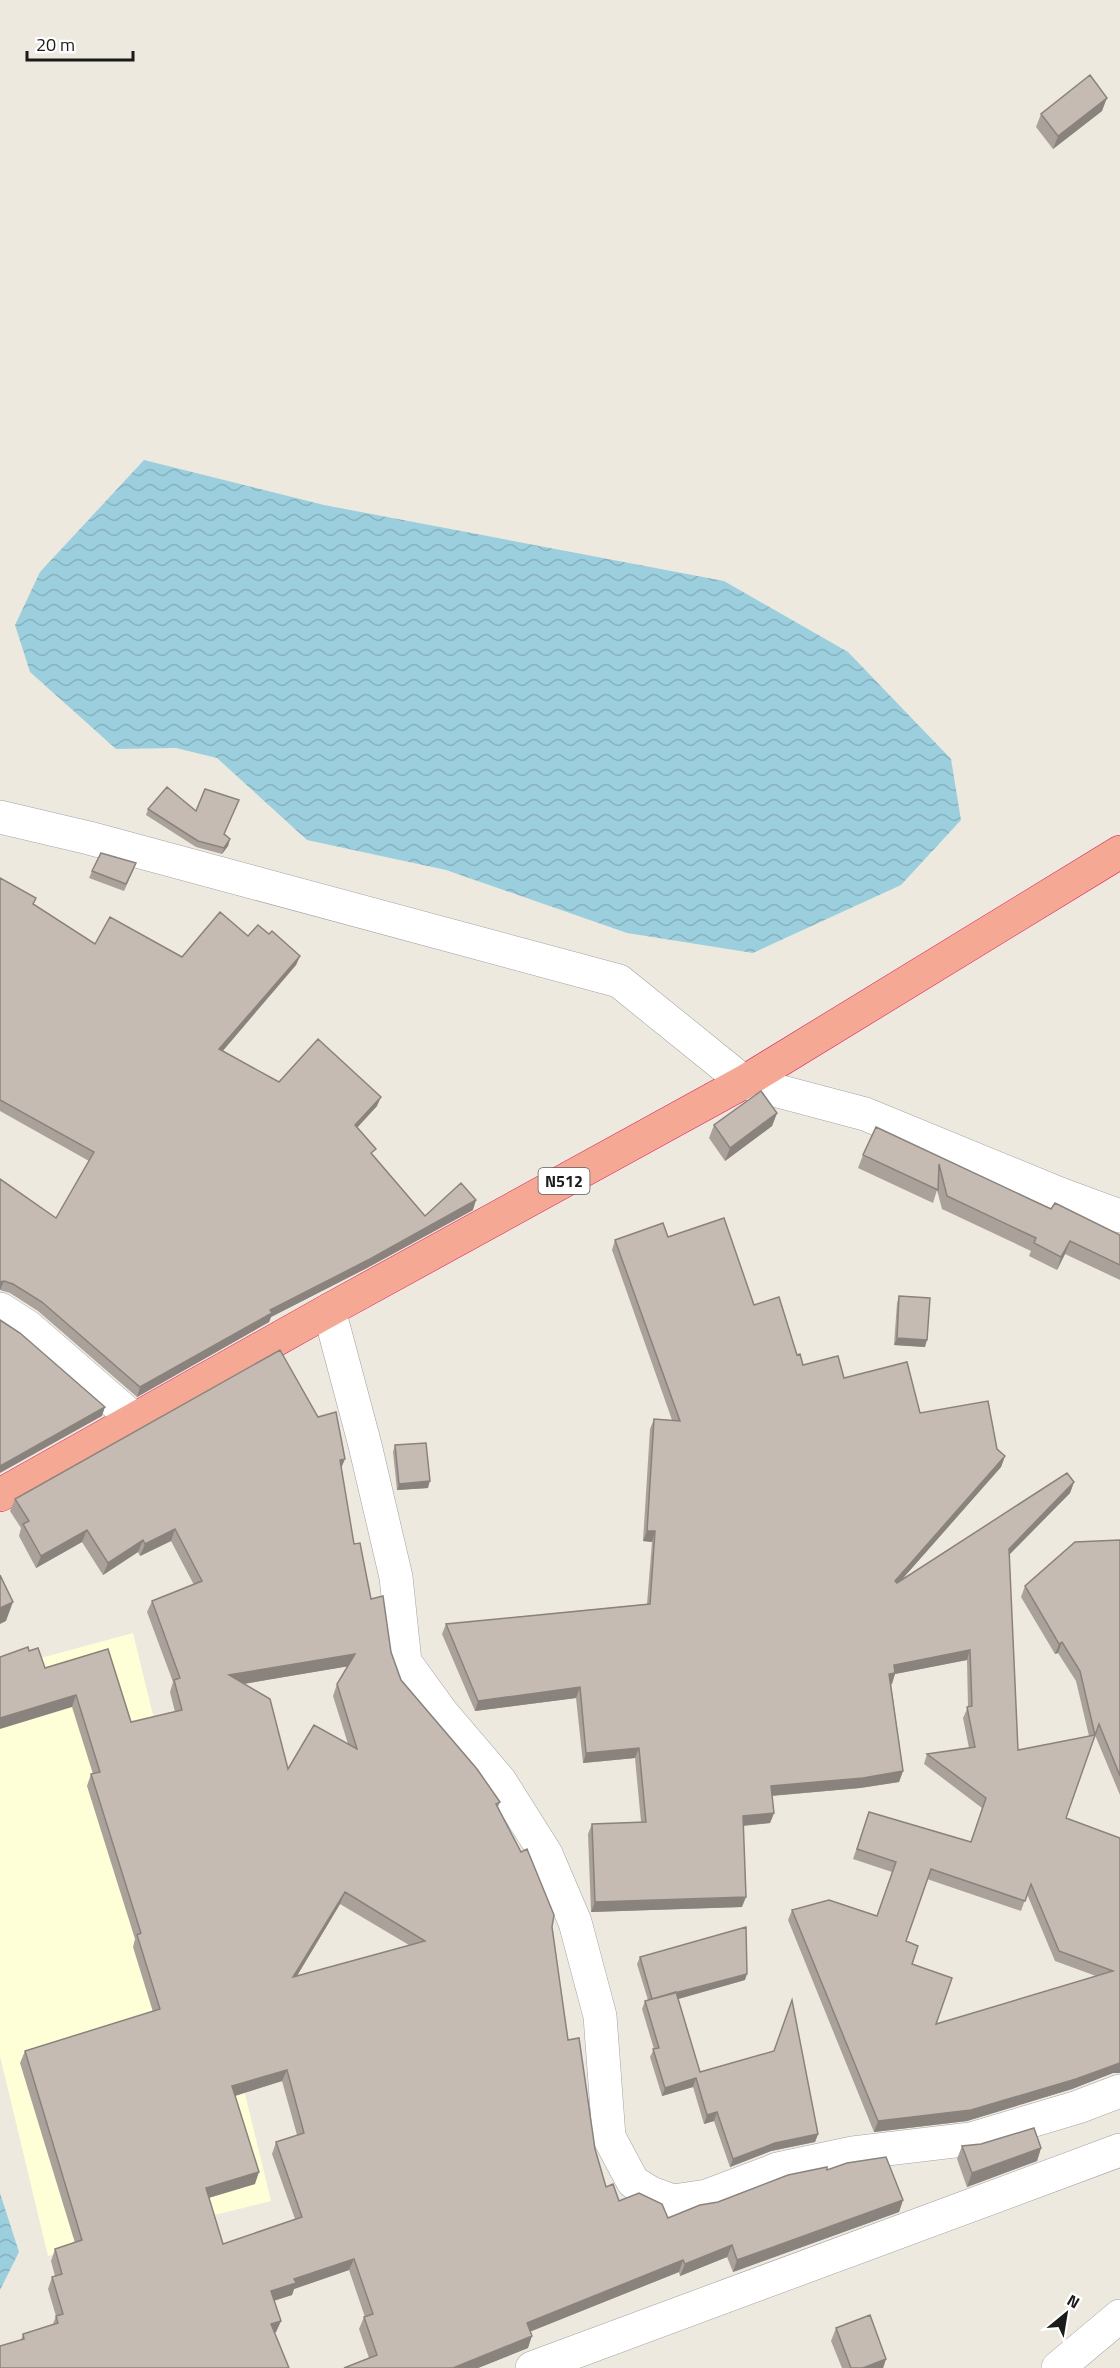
<svg xmlns="http://www.w3.org/2000/svg" width="1120" height="2368" viewBox="0 0 1120 2368" font-family="'Titillium Web',sans-serif">
<style>
.education{fill:#ffffd7}
.water{fill:url(#water-waves)}
.lines{fill:none;stroke-linecap:round;stroke-linejoin:round}
.minor-casing{stroke:#a2a2a2;stroke-width:34}
.tertiary-casing{stroke:#a2a2a2;stroke-width:34}
.trunk-casing{stroke:#df195d;stroke-width:34}
.minor{stroke:#fff;stroke-width:33}
.tertiary{stroke:#fff;stroke-width:33}
.trunk{stroke:#f5a894;stroke-width:33}
.wall{fill:#a9a19a;fill-rule:evenodd}
.shaded-wall{fill:#8a837d}
.building{fill:#c5bbb3;stroke:#8a837d;stroke-width:1.5;fill-rule:evenodd}
.labels{text-anchor:middle;stroke-width:5;stroke-linejoin:round;paint-order:stroke}
.shield{fill:#fff;stroke:#5f5f5f;stroke-width:1.5}
.shield-label{font-size:16px;font-weight:bold;fill:#1b1b1b}
</style>
<defs>
<pattern id="water-waves" width="16" height="10" patternUnits="userSpaceOnUse" patternTransform="scale(1.5)"><rect width="16" height="10" fill="#9ccfde"/><path d="M0 5q4-4 8 0t8 0" fill="none" stroke="#86b1be"/></pattern>
</defs>
<rect width="100%" height="100%" fill="#ede9df"/>
<path class="education" d="M 133,1633 L 271,2201 L 48,2256 L 0,2056 L 0,1669 Z"/>
<path class="water" d="M 144,460 L 324,505 L 724,581 L 848,652 L 951,759 L 961,820 L 901,885 L 753,953 L 627,933 L 446,870 L 307,840 L 217,758 L 176,748 L 116,749 L 30,672 L 15,625 L 40,572 Z
M 0,2193 L 19,2252 L 0,2290 Z"/>
<g class="lines">
<g class="minor-casing">
<path id="minor" d="M 0,1309 L 28,1327 L 135,1420
M 1058,2368 L 1120,2316"/>
</g>
<g class="tertiary-casing">
<path id="tertiary" d="M 0,817 L 89,838 L 619,981 L 744,1082 L 865,1114 L 1060,1194 L 1120,1216
M 329,1310 L 365,1445 L 396,1577 L 405,1662 L 442,1713 L 500,1781 L 546,1854 L 575,1922 L 600,2016 L 609,2137 L 633,2182 L 651,2193 L 673,2201 L 707,2196 L 778,2169 L 853,2153 L 971,2139 L 1078,2107 L 1120,2091
M 532,2368 L 1120,2150"/>
</g>
<g class="trunk-casing">
<path id="trunk" d="M 0,1495 L 329,1310 L 744,1082 L 1120,852"/>
</g>
<use href="#minor" class="minor"/>
<use href="#tertiary" class="tertiary"/>
<use href="#trunk" class="trunk"/>
</g>
<path class="wall" d="M 1102,111 L 1053,149 L 1036,127 L 1041,114 Z
M 148,809 L 225,834 L 230,839 L 228,846 L 222,854 L 196,847 L 146,815 Z
M 134,869 L 124,891 L 89,878 L 92,871 Z
M 0,878 L 34,904 L 95,944 L 182,957 L 248,936 L 269,934 L 300,956 L 296,965 L 222,1051 L 279,1082 L 377,1106 L 357,1128 L 373,1156 L 425,1216 L 473,1210 L 367,1268 L 271,1317 L 269,1322 L 137,1397 L 38,1311 L 10,1293 L 0,1290 L 0,1179 L 56,1218 L 89,1161 L 0,1111 Z
M 777,1113 L 772,1126 L 725,1161 L 709,1138 L 714,1125 Z
M 876,1127 L 1051,1209 L 1120,1235 L 1120,1280 L 1065,1254 L 1057,1270 L 1029,1256 L 1031,1251 L 942,1209 L 937,1190 L 933,1203 L 858,1168 L 863,1155 Z
M 668,1237 L 754,1305 L 797,1355 L 803,1365 L 844,1378 L 997,1449 L 1005,1456 L 1001,1467 L 901,1580 L 1074,1482 L 1070,1493 L 1009,1555 L 1018,1750 L 1089,1736 L 1076,1681 L 1058,1653 L 1055,1654 L 1021,1597 L 1025,1586 L 1120,1540 L 1120,1795 L 1095,1735 L 1066,1818 L 1120,1838 L 1113,2073 L 1072,2089 L 967,2121 L 874,2132 L 788,1920 L 792,1910 L 877,1916 L 892,1872 L 853,1859 L 869,1812 L 971,1842 L 982,1808 L 924,1764 L 927,1754 L 969,1748 L 963,1718 L 968,1707 L 967,1660 L 895,1674 L 891,1684 L 903,1771 L 899,1782 L 860,1788 L 772,1796 L 774,1813 L 770,1823 L 743,1826 L 742,1907 L 591,1912 L 588,1834 L 592,1824 L 641,1822 L 635,1758 L 583,1763 L 576,1698 L 475,1711 L 442,1634 L 446,1624 L 647,1604 L 652,1542 L 643,1541 L 650,1429 L 654,1419 L 672,1420 L 612,1250 L 615,1240 ZM 927,1879 L 1021,1911 L 1027,1894 L 1055,1961 L 1096,1976 L 936,2024 L 912,1964 L 906,1941 Z
M 899,1296 L 925,1347 L 894,1345 L 897,1303 Z
M 395,1445 L 428,1488 L 397,1490 L 393,1452 Z
M 341,1469 L 354,1544 L 371,1599 L 401,1680 L 500,1802 L 498,1807 L 552,1927 L 568,2040 L 595,2149 L 606,2187 L 619,2201 L 668,2218 L 718,2202 L 827,2170 L 903,2200 L 899,2212 L 733,2272 L 727,2257 L 680,2276 L 679,2272 L 530,2331 L 528,2348 L 478,2368 L 344,2368 L 369,2358 L 359,2329 L 364,2317 L 365,2317 L 349,2270 L 294,2289 L 292,2295 L 274,2301 L 281,2321 L 276,2332 L 275,2333 L 21,2340 L 23,2334 L 53,2324 L 56,2316 L 48,2289 L 52,2277 L 55,2276 L 51,2261 L 55,2249 L 75,2243 L 20,2063 L 25,2051 L 153,2012 L 133,1947 L 135,1939 L 87,1786 L 91,1774 L 93,1774 L 72,1707 L 29,1651 L 45,1668 L 131,1722 L 175,1712 L 170,1692 L 173,1682 L 147,1612 L 152,1601 L 194,1585 L 171,1541 L 140,1556 L 138,1552 L 103,1575 L 82,1542 L 36,1568 L 19,1536 L 21,1528 L 10,1511 L 15,1499 ZM 348,1666 L 337,1684 L 333,1696 L 348,1744 L 288,1769 L 244,1684 ZM 340,1904 L 409,1945 L 297,1976 ZM 282,2081 L 297,2135 L 276,2142 L 272,2154 L 295,2219 L 223,2244 L 209,2198 L 255,2184 L 235,2096 Z
M 640,1957 L 745,1980 L 678,1999 L 700,2072 L 818,2134 L 815,2142 L 771,2151 L 730,2167 L 714,2121 L 704,2124 L 693,2087 L 662,2096 L 650,2057 L 654,2049 L 642,2009 L 645,2001 L 648,2000 L 637,1964 Z
M 962,2146 L 1041,2148 L 1037,2161 L 967,2187 L 957,2159 Z
M 836,2328 L 886,2359 L 883,2368 L 842,2368 L 831,2341 Z"/>
<path class="shaded-wall" d="M 1107,98 L 1102,111 L 1053,149 L 1058,136 Z
M 230,839 L 228,846 L 222,854 L 224,848 Z
M 300,956 L 296,965 L 216,1059 L 219,1049 Z
M 381,1097 L 377,1106 L 351,1134 L 355,1125 Z
M 777,1113 L 772,1126 L 725,1161 L 730,1148 Z
M 476,1200 L 473,1210 L 367,1268 L 271,1317 L 269,1322 L 137,1397 L 140,1387 L 270,1310 Z
M 1070,1241 L 1065,1254 L 1057,1270 L 1061,1257 Z
M 4,1281 L 0,1290 L 0,1282 Z
M 897,1338 L 927,1340 L 925,1347 L 894,1345 Z
M 105,1407 L 102,1416 L 0,1473 L 0,1466 Z
M 1005,1456 L 1001,1467 L 891,1592 L 895,1581 Z
M 345,1459 L 340,1471 L 340,1460 Z
M 430,1481 L 428,1488 L 397,1490 L 399,1484 Z
M 1074,1482 L 1070,1493 L 1005,1559 L 1009,1549 Z
M 175,1529 L 171,1541 L 140,1556 L 145,1544 Z
M 87,1530 L 82,1542 L 36,1568 L 41,1556 Z
M 647,1531 L 655,1531 L 652,1542 L 643,1541 Z
M 143,1540 L 138,1552 L 103,1575 L 108,1563 Z
M 13,1602 L 6,1621 L 0,1624 L 0,1608 Z
M 1062,1642 L 1058,1653 L 1055,1654 L 1059,1644 Z
M 970,1650 L 967,1660 L 895,1674 L 892,1684 L 886,1685 L 894,1665 Z
M 355,1654 L 350,1666 L 224,1687 L 229,1675 Z
M 580,1687 L 576,1698 L 475,1711 L 478,1701 Z
M 76,1695 L 72,1707 L 0,1729 L 0,1718 Z
M 639,1748 L 635,1758 L 583,1763 L 586,1753 Z
M 903,1771 L 899,1782 L 860,1788 L 768,1796 L 771,1786 Z
M 774,1813 L 770,1823 L 739,1826 L 743,1816 Z
M 345,1892 L 340,1904 L 289,1989 L 293,1977 Z
M 746,1897 L 742,1907 L 591,1912 L 595,1902 Z
M 747,1974 L 745,1980 L 650,2007 L 652,2000 Z
M 1117,2063 L 1120,2063 L 1120,2073 L 1113,2073 L 1072,2089 L 967,2121 L 874,2132 L 878,2121 Z
M 287,2070 L 282,2081 L 228,2098 L 232,2086 Z
M 696,2078 L 693,2087 L 662,2096 L 665,2088 Z
M 717,2112 L 714,2121 L 704,2124 L 707,2115 Z
M 818,2134 L 815,2142 L 771,2151 L 730,2167 L 733,2159 L 775,2143 Z
M 1041,2148 L 1037,2161 L 967,2187 L 972,2173 Z
M 259,2172 L 255,2184 L 201,2200 L 206,2188 Z
M 903,2200 L 899,2212 L 733,2272 L 737,2260 Z
M 732,2245 L 727,2257 L 680,2276 L 685,2264 Z
M 354,2259 L 349,2270 L 294,2289 L 292,2295 L 266,2303 L 271,2291 L 294,2279 Z
M 683,2260 L 679,2272 L 522,2335 L 527,2323 Z
M 281,2321 L 276,2332 L 266,2336 L 271,2324 Z
M 532,2336 L 528,2348 L 478,2368 L 453,2368 Z
M 886,2359 L 883,2368 L 863,2368 Z"/>
<path class="building" d="M 1090,75 L 1107,98 L 1058,136 L 1041,114 Z
M 167,787 L 196,811 L 205,789 L 239,800 L 224,834 L 230,839 L 224,848 L 198,841 L 148,809 Z
M 101,853 L 136,863 L 126,884 L 92,871 Z
M 0,878 L 36,898 L 33,904 L 95,944 L 110,917 L 182,957 L 220,912 L 248,936 L 258,925 L 269,934 L 272,931 L 300,956 L 219,1049 L 279,1082 L 318,1039 L 381,1097 L 355,1125 L 376,1149 L 371,1153 L 425,1216 L 461,1183 L 476,1200 L 370,1259 L 270,1310 L 272,1313 L 140,1387 L 42,1302 L 13,1284 L 4,1281 L 0,1282 L 0,1179 L 56,1218 L 94,1152 L 0,1100 Z
M 761,1091 L 777,1113 L 730,1148 L 714,1125 Z
M 876,1127 L 1051,1209 L 1055,1203 L 1120,1235 L 1120,1265 L 1070,1241 L 1061,1257 L 1034,1243 L 1036,1238 L 947,1196 L 939,1164 L 938,1190 L 863,1155 Z
M 724,1218 L 754,1305 L 779,1297 L 797,1355 L 800,1354 L 803,1365 L 838,1356 L 844,1378 L 907,1362 L 920,1413 L 988,1401 L 997,1449 L 1005,1456 L 895,1581 L 897,1583 L 1067,1473 L 1074,1482 L 1009,1549 L 1018,1750 L 1095,1735 L 1080,1671 L 1062,1642 L 1059,1644 L 1025,1586 L 1075,1542 L 1120,1540 L 1120,1776 L 1099,1724 L 1066,1818 L 1120,1838 L 1120,2063 L 1076,2079 L 971,2110 L 878,2121 L 792,1910 L 829,1900 L 877,1916 L 896,1862 L 857,1849 L 869,1812 L 971,1842 L 986,1798 L 927,1754 L 975,1747 L 967,1707 L 972,1706 L 970,1650 L 894,1665 L 895,1673 L 889,1674 L 903,1771 L 863,1778 L 771,1786 L 774,1813 L 743,1816 L 746,1897 L 595,1902 L 592,1824 L 646,1822 L 639,1748 L 586,1753 L 580,1687 L 478,1701 L 446,1624 L 650,1604 L 655,1531 L 647,1531 L 654,1419 L 680,1421 L 615,1240 L 663,1223 L 668,1237 ZM 931,1869 L 1025,1901 L 1031,1884 L 1059,1951 L 1113,1971 L 936,2024 L 952,1978 L 912,1964 L 918,1946 L 906,1941 Z
M 899,1296 L 930,1298 L 927,1340 L 897,1338 Z
M 0,1320 L 20,1333 L 105,1407 L 0,1466 Z
M 280,1350 L 318,1417 L 336,1412 L 345,1459 L 340,1460 L 354,1544 L 360,1543 L 371,1599 L 383,1596 L 391,1652 L 401,1680 L 477,1769 L 500,1802 L 496,1804 L 521,1852 L 527,1849 L 554,1915 L 552,1927 L 568,2040 L 579,2038 L 595,2149 L 606,2187 L 613,2184 L 619,2201 L 639,2193 L 662,2204 L 668,2218 L 700,2205 L 718,2202 L 788,2175 L 827,2167 L 827,2170 L 847,2163 L 886,2157 L 903,2200 L 737,2260 L 732,2245 L 685,2264 L 683,2260 L 527,2323 L 532,2336 L 453,2368 L 344,2368 L 377,2355 L 364,2317 L 373,2314 L 354,2259 L 294,2279 L 296,2283 L 271,2291 L 281,2321 L 271,2324 L 289,2368 L 0,2368 L 0,2346 L 24,2339 L 23,2334 L 58,2323 L 56,2316 L 63,2314 L 52,2277 L 62,2274 L 55,2249 L 82,2240 L 25,2051 L 160,2009 L 137,1935 L 141,1933 L 91,1774 L 100,1772 L 76,1695 L 0,1718 L 0,1657 L 28,1647 L 29,1651 L 38,1648 L 45,1668 L 108,1649 L 131,1722 L 182,1710 L 174,1680 L 180,1678 L 152,1601 L 202,1581 L 175,1529 L 145,1544 L 143,1540 L 108,1563 L 87,1530 L 41,1556 L 23,1524 L 29,1521 L 15,1499 ZM 355,1654 L 337,1684 L 357,1749 L 314,1725 L 288,1769 L 270,1699 L 229,1675 ZM 345,1892 L 425,1941 L 293,1977 ZM 287,2070 L 304,2133 L 276,2142 L 302,2217 L 223,2244 L 206,2188 L 259,2172 L 232,2086 Z
M 426,1443 L 430,1481 L 399,1484 L 395,1445 Z
M 0,1575 L 13,1602 L 0,1608 Z
M 746,1927 L 747,1974 L 652,1999 L 640,1957 Z
M 676,1992 L 700,2072 L 774,2051 L 792,2000 L 818,2134 L 775,2143 L 733,2159 L 717,2112 L 707,2115 L 696,2078 L 665,2088 L 653,2049 L 659,2048 L 645,2001 Z
M 1034,2128 L 1041,2148 L 972,2173 L 962,2146 L 981,2144 Z
M 870,2315 L 886,2359 L 863,2368 L 851,2368 L 836,2328 Z"/>
<g class="labels">
<rect class="shield" x="538.5" y="1168" width="51" height="26" rx="4.5"/>
<g class="shield-label">
<text x="564" y="1187">N512</text>
</g>
</g>
<g transform="translate(1066 2314) rotate(30)" stroke="#ffffff" stroke-width="4.5" paint-order="stroke">
<path d="M0-4.5L10 22L0 15L-10 22Z" fill="#1b1b1b"/>
<text y="-9" font-size="16" font-weight="bold" text-anchor="middle" fill="#1b1b1b">N</text>
</g>
<path d="M27 51v9h106v-9" fill="none" stroke="#1b1b1b" stroke-width="3"/>
<text x="36" y="51" font-size="18" fill="#1b1b1b" stroke="#ffffff" stroke-width="4.5" paint-order="stroke">20 m</text>
</svg>
